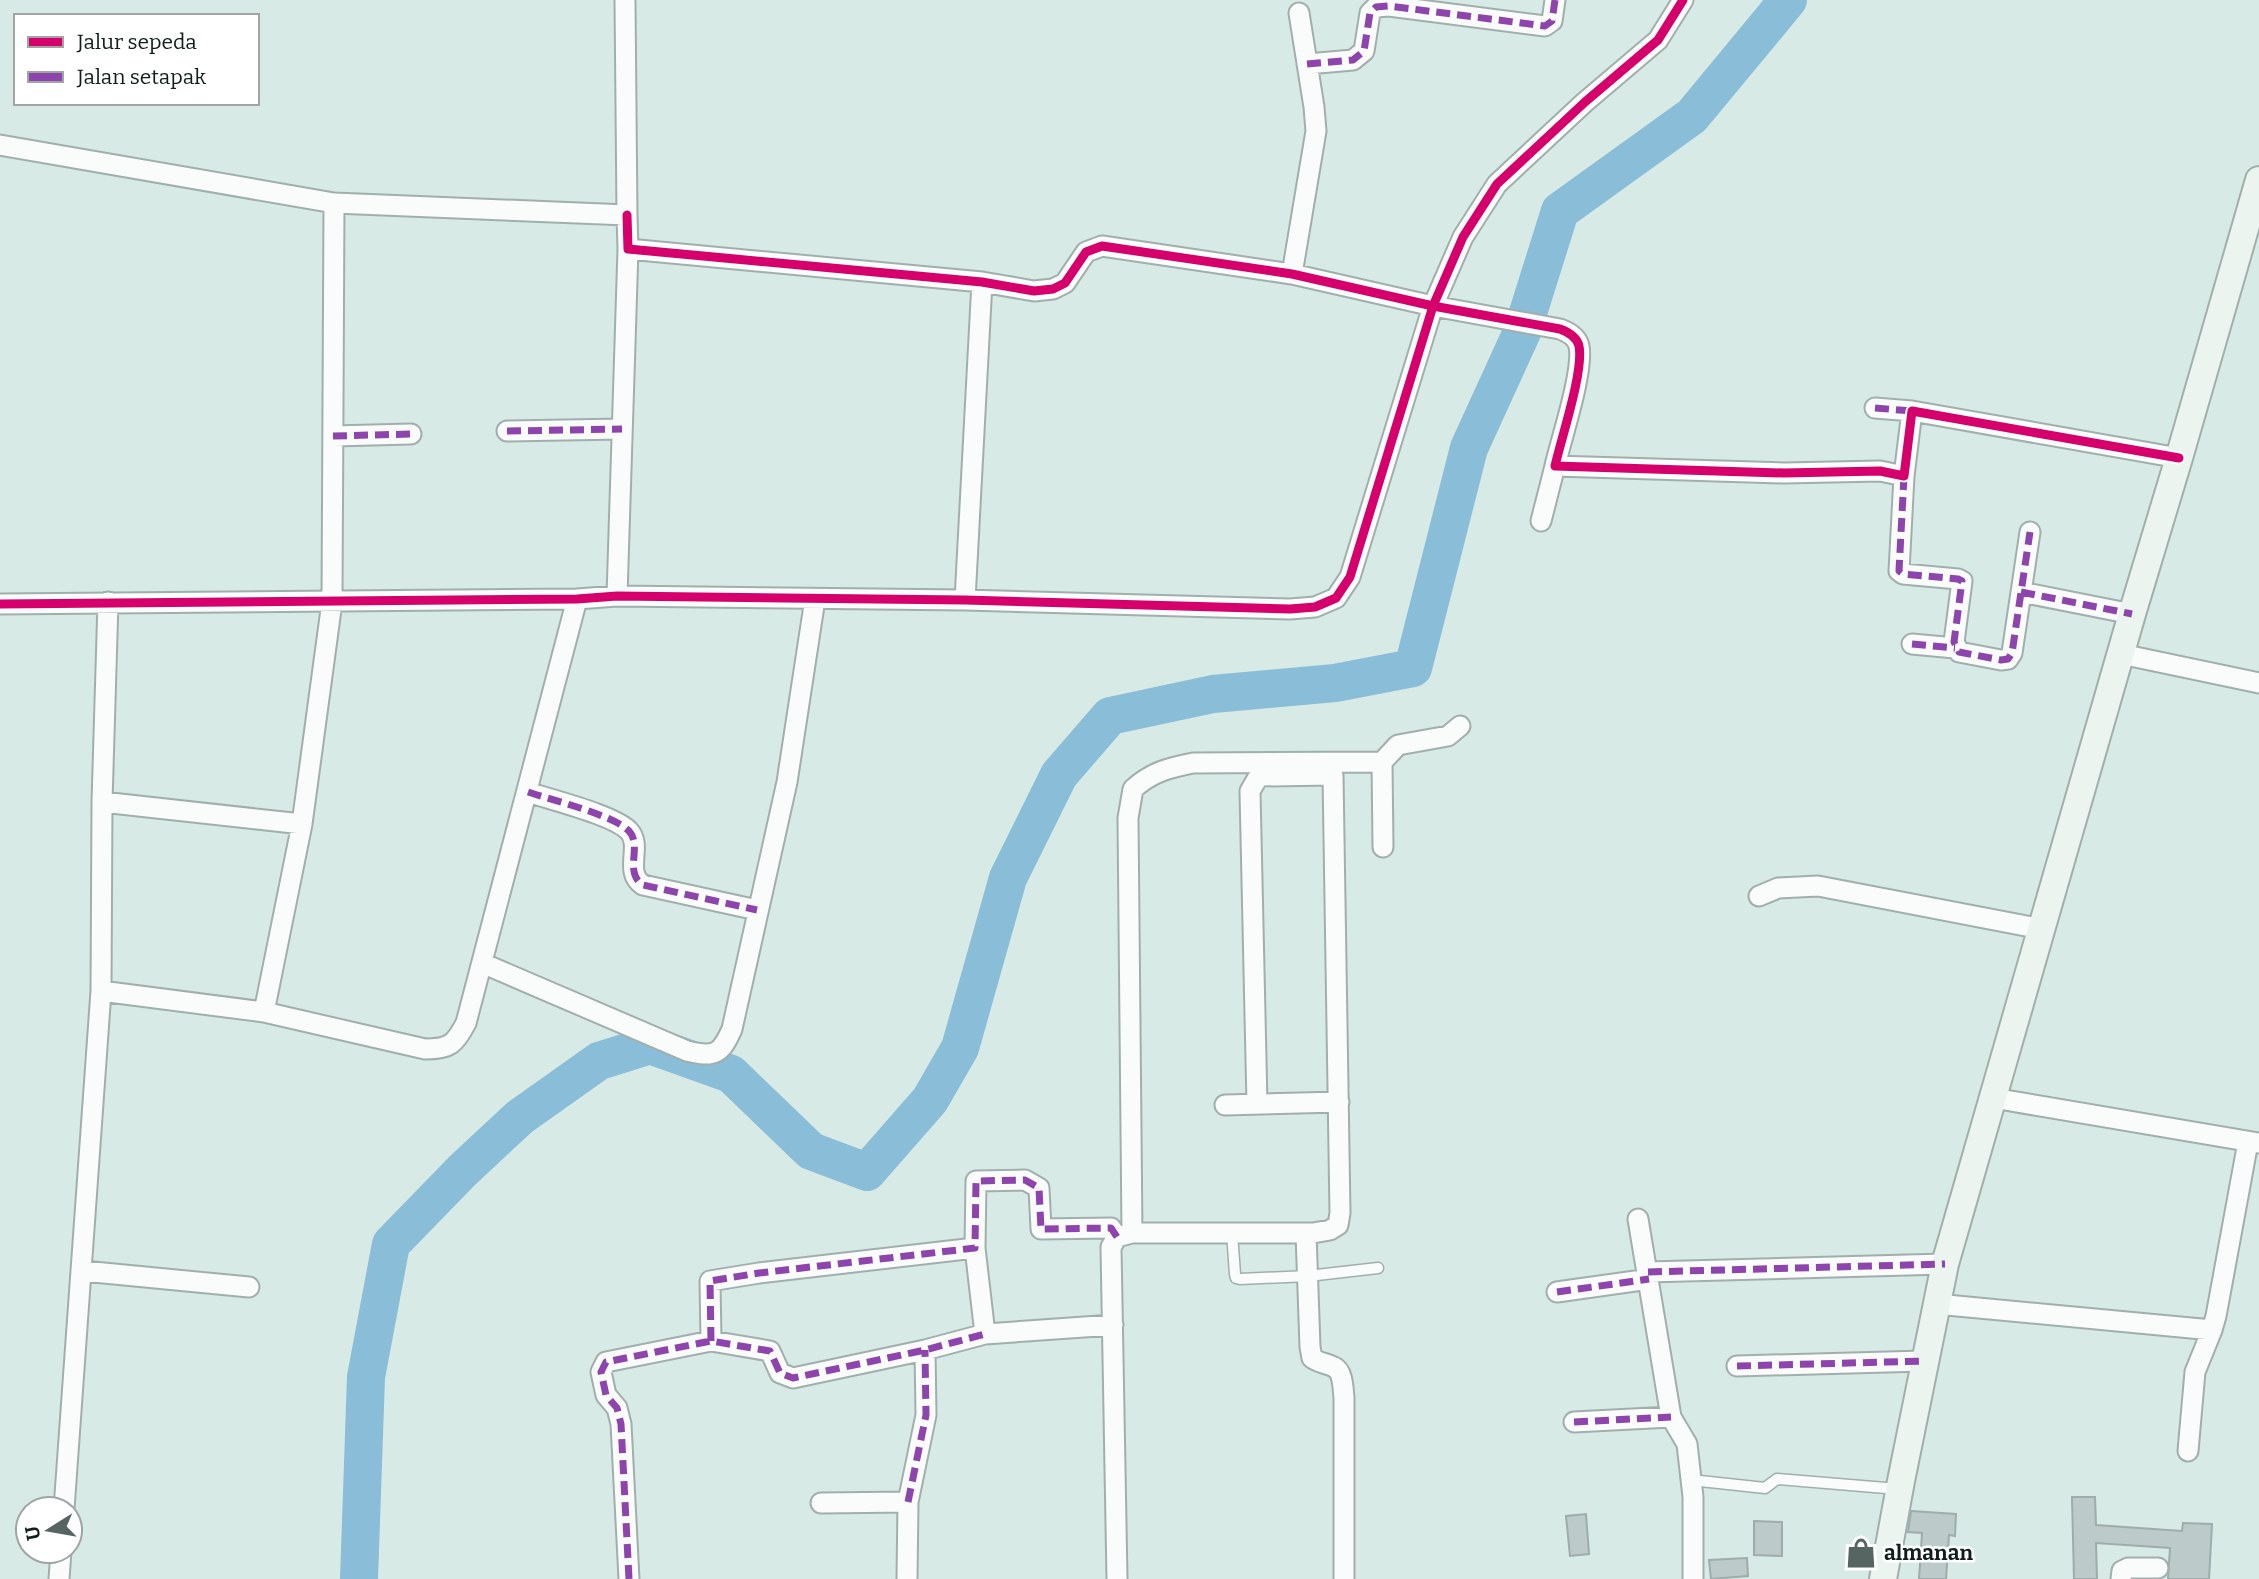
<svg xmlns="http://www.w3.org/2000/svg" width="2259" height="1579" viewBox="0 0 2259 1579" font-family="Bitter,serif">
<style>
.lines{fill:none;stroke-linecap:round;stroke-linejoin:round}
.river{stroke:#89bdd8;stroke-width:38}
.building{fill:#bccbca;stroke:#9eacab;stroke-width:2}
.lane-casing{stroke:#a1afac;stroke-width:13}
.street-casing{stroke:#a1afac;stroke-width:23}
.secondary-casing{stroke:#a1afac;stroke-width:30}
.lane{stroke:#f9fcfb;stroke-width:10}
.street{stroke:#f9fcfb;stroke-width:19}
.secondary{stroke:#ecf4f0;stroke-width:26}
.quiet{stroke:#8e44ad;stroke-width:7;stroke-dasharray:14 7;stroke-linecap:butt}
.cycleway-casing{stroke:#fff;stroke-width:13}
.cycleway{stroke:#d6006c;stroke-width:9}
.labels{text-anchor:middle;stroke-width:5;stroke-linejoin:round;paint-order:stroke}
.poi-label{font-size:21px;font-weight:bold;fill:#111e1b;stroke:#fff;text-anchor:start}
</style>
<rect width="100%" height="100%" fill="#d8eae6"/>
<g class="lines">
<path class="river" d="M 359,1579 L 366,1377 L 391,1244 L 463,1170 L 520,1117 L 599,1061 L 650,1045 L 731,1074 L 811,1151 L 867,1172 L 930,1100 L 960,1048 L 1008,878 L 1059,775 L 1110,716 L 1213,694 L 1335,683 L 1413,668 L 1469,448 L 1522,332 L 1560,211 L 1692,116 L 1788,0"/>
</g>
<path class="building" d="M 2072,1497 L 2095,1497 L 2096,1525 L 2182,1531 L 2183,1523 L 2212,1524 L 2209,1579 L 2168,1579 L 2170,1548 L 2096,1543 L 2097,1579 L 2074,1579 Z
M 1911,1511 L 1956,1514 L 1955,1536 L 1949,1535 L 1946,1579 L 1919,1579 L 1922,1533 L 1908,1532 Z
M 1586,1514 L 1589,1554 L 1570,1556 L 1566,1516 Z
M 1754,1521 L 1782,1522 L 1782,1556 L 1754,1555 Z
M 1747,1558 L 1748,1576 L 1711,1579 L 1709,1560 Z"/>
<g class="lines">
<g class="lane-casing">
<path id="lane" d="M 1232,1233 L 1235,1274 L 1236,1278 L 1240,1279 L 1308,1276 L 1378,1268
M 1691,1480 L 1765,1488 L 1777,1479 L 1898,1489"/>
</g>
<g class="street-casing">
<path id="street" d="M 1307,64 L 1353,60 L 1364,51 L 1370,13 L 1376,7 L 1389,6 L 1545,26 L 1552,21 L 1555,0
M 0,145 L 334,203 L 627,215 L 625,0
M 627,215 L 628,249 L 982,282 L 1034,291 L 1053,289 L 1065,283 L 1086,252 L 1102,246 L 1292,274 L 1433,306 L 1560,329 C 1568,332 1577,337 1579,346 C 1584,371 1561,439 1555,466 L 1784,473 L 1880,471 L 1904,476 L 1912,411 L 2179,458
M 1292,274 L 1316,131 L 1314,107 L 1299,13
M 1875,408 L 1912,411
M 507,431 L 622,429
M 333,436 L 411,434
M 1904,476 L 1899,571 L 1903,574 L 1958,579 L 1962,581 L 1954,642 L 1959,652 L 2001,660 L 2008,659 L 2012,653 L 2030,532
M 1541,521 L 1555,466
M 2021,592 L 2132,614
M 617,596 L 628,249
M 965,600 L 982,282
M 0,604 L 577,599 L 617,596 L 965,600 L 1290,609 L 1315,607 L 1336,598 L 1350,577 L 1433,306 L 1463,237 L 1497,184 L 1585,102 L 1658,40 L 1683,0
M 1912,644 L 1955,648
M 2121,654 L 2259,683
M 1382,762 L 1383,847
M 528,792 C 551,800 614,815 629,831 C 643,846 623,872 643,885 L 757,910
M 102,802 L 302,824
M 1759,896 L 1778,888 L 1818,886 L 2042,929
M 482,963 L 687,1051 C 715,1058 721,1054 732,1029 L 787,782 L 815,599
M 101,991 L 264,1012 L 425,1049 C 450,1049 455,1044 466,1023 L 577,599
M 264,1012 L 302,824 L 332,602 L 334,203
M 1993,1098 L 2258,1143
M 1225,1105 L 1339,1102
M 1638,1219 L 1671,1417 L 1687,1444 L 1693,1497 L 1693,1579
M 1132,1233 L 1313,1233 L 1330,1230 L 1338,1225 L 1340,1213 L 1333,775 L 1261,776 L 1257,779 L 1250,791 L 1257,1104
M 1306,1233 L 1310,1347 L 1312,1358 C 1319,1363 1326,1363 1334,1367 C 1343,1371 1343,1388 1344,1398 L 1344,1579
M 975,1248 L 985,1334 L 1113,1325
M 83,1271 L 249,1287
M 1648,1272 L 1945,1264
M 1557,1292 L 1649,1279
M 1936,1304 L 2212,1330
M 711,1341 L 710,1281 L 759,1273 L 975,1248 L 976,1181 L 1025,1180 L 1039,1188 L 1041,1229 L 1111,1228 L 1117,1237
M 1737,1366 L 1924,1361
M 1574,1422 L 1671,1417
M 2188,1451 L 2195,1372 L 2212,1330 L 2216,1316 L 2248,1142
M 908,1502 L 926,1415 L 925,1350
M 821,1503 L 908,1502 L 907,1579
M 64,1509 L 101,991 L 102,802 L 108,602
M 59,1579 L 61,1551
M 629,1579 L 621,1424 L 617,1408 L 606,1395 L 601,1372 L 606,1362 L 711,1341 L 770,1351 L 780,1373 L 793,1378 L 925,1350 L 985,1334
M 1117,1579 L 1111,1247 L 1117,1237 L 1132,1233 L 1128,818 L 1133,789 C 1152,772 1168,768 1193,763 L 1382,762 L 1398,745 L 1448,736 L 1460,726
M 2121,1579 L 2122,1571 L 2128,1568 L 2158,1568"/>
</g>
<g class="secondary-casing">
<path id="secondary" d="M 1883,1579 L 1901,1481 L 1945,1264 L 2132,614 L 2179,458 L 2259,180"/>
</g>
<use href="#lane" class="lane"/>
<use href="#street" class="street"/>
<use href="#secondary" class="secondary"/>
<path class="quiet" d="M 1307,64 L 1353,60 L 1364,51 L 1370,13 L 1376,7 L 1389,6 L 1545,26 L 1552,21 L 1555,0
M 1875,408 L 1912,411
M 507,431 L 622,429
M 333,436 L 411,434
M 1904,476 L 1899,571 L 1903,574 L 1958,579 L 1962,581 L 1954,642 L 1959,652 L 2001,660 L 2008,659 L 2012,653 L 2030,532
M 2021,592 L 2132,614
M 1912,644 L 1955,648
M 528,792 C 551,800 614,815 629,831 C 643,846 623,872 643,885 L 757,910
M 1648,1272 L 1945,1264
M 1557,1292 L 1649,1279
M 711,1341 L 710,1281 L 759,1273 L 975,1248 L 976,1181 L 1025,1180 L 1039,1188 L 1041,1229 L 1111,1228 L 1117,1237
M 1737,1366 L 1924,1361
M 1574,1422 L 1671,1417
M 908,1502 L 926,1415 L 925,1350
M 629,1579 L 621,1424 L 617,1408 L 606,1395 L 601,1372 L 606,1362 L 711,1341 L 770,1351 L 780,1373 L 793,1378 L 925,1350 L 985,1334"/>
<g class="cycleway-casing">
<path id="cycleway" d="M 627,215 L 628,249 L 982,282 L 1034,291 L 1053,289 L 1065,283 L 1086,252 L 1102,246 L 1292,274 L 1433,306 L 1560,329 C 1568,332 1577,337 1579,346 C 1584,371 1561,439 1555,466 L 1784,473 L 1880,471 L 1904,476 L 1912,411 L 2179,458
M 0,604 L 577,599 L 617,596 L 965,600 L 1290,609 L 1315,607 L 1336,598 L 1350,577 L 1433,306 L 1463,237 L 1497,184 L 1585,102 L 1658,40 L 1683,0"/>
</g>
<use href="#cycleway" class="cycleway"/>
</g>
<defs>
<g id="shop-bare" transform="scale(2.415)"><path d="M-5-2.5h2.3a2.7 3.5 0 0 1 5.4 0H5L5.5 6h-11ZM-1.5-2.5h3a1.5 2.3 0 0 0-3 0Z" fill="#576562" stroke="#fff" stroke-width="2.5" paint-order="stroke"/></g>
</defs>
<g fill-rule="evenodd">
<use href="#shop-bare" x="1861" y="1553"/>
</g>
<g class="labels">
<g class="poi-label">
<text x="1884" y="1560">almanan</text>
</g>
</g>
<rect x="14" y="14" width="245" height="91" fill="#ffffff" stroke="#a0a5a4" stroke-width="2"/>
<rect x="28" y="37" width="35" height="10" fill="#d6006c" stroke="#a0a5a4" stroke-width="2"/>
<text x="77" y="49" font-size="21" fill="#111e1b">Jalur sepeda</text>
<rect x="28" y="72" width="35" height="10" fill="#8e44ad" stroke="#a0a5a4" stroke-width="2"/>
<text x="77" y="84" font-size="21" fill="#111e1b">Jalan setapak</text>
<g transform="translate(49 1530) rotate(259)"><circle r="33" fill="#ffffff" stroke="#a0a5a4" stroke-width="2"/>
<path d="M0-5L12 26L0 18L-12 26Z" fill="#576562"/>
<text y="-10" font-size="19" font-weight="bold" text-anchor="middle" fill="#111e1b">U</text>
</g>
</svg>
